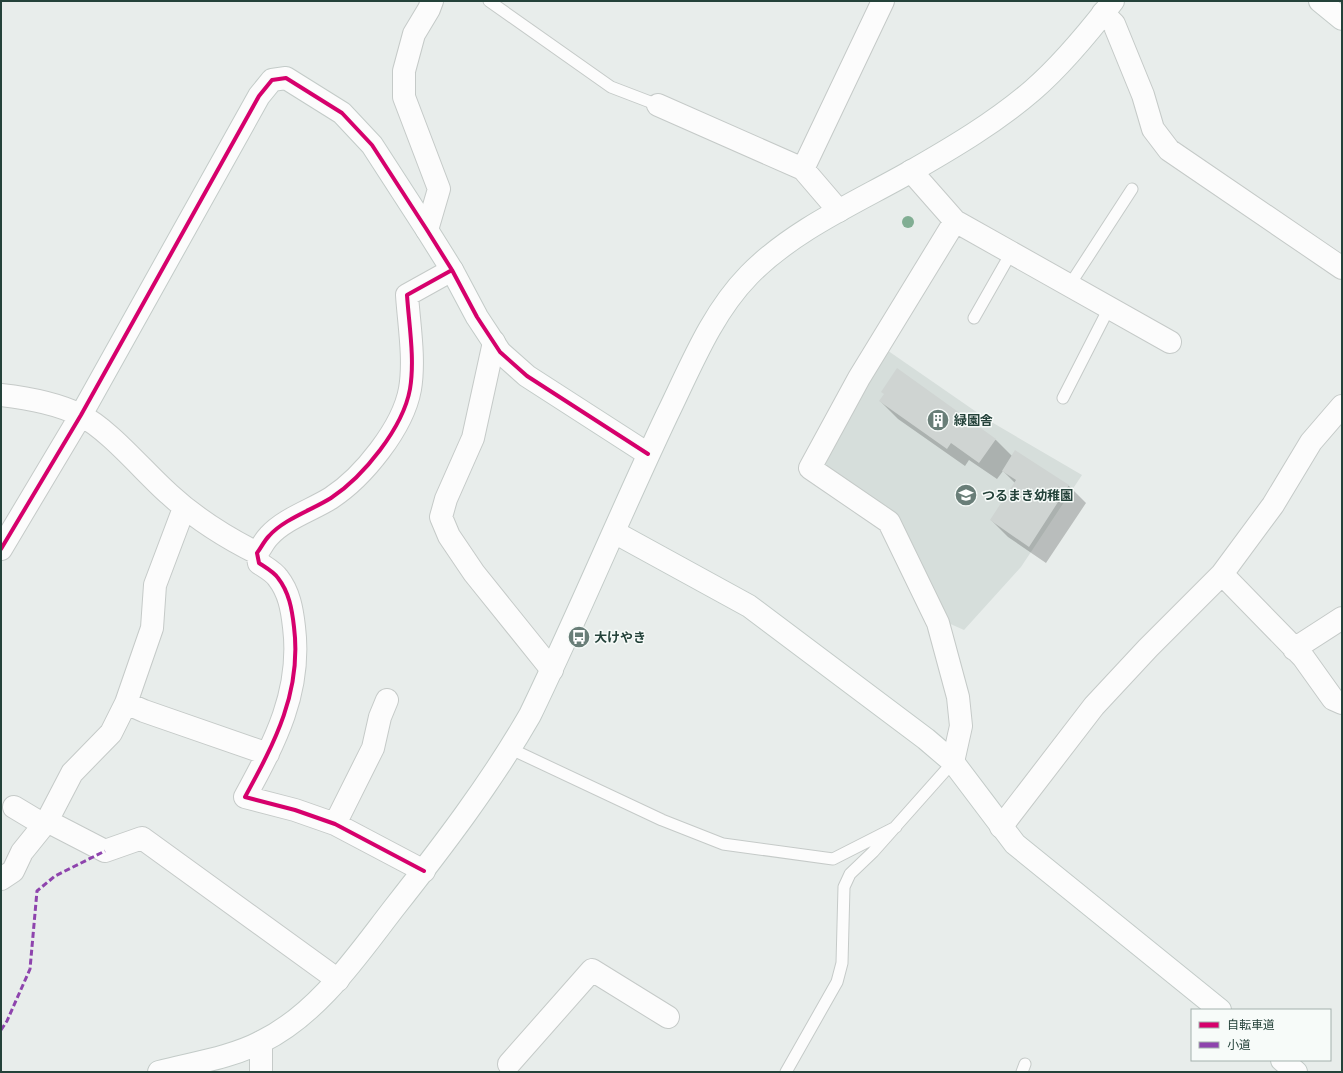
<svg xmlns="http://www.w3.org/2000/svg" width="1343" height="1073" viewBox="0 0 1343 1073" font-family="'Sofia Sans Condensed','Noto Sans JP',sans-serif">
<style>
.built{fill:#d6dedb}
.shadow{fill:#0003}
.building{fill:#cfd4d2}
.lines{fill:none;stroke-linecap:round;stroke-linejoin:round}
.lane-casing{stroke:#c5cac8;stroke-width:13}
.street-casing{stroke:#c5cac8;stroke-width:24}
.secondary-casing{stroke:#c3cbc8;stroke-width:24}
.lane{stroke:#fcfcfc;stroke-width:11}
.street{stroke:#fcfcfc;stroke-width:22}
.secondary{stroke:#fcfcfc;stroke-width:22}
.quiet{stroke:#8e44ad;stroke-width:3;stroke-dasharray:6 3;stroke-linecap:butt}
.cycleway-casing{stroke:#f7fbf9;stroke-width:6}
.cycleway{stroke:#d6006c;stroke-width:4}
.tree{fill:#81ae93}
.labels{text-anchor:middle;stroke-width:3;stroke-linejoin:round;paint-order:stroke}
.poi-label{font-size:13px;font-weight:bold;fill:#24423a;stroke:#f7fbf9;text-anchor:start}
</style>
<rect width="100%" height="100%" fill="#e8edeb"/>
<path class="built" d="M 884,348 L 988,420 L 1082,475 L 1021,567 L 964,630 L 946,622 L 895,516 L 826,471 L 823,458 Z"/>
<path class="shadow" d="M 880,401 L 996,440 L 1012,456 L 1069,486 L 1086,503 L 1046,563 L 1008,537 L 991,520 L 1015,483 L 1003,471 L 997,479 L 969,460 L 965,466 L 898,419 Z"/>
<path class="building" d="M 897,368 L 996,439 L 979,463 L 951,443 L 947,449 L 879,401 L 884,394 L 881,392 Z
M 1015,450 L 1069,485 L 1029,547 L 990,520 L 1016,480 L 1002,471 Z"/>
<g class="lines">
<g class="lane-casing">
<path id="lane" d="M 489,1 L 611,87 L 658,105
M 1069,286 L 1132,189
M 974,318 L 1011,253
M 1063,398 L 1109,308
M 511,749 L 662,820 L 723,844 L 833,859 L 896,827
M 786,1072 L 837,982 L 842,963 L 844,887 L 850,874 L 873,852 L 953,762
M 1022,1072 L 1025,1064"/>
</g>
<g class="street-casing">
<path id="street" d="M 1103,13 L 1114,24 L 1143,95 L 1153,129 L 1169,150 L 1342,268
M 658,105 L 803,169 L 839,211
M 803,169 L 883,1
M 911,171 L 955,221 L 1170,342
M 427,230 L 439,189 L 404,97 L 404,71 L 414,34 L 429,9 L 432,1
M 494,342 L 473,438 L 446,499 L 441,517 L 449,536 L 474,573 L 552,670
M 1,395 C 28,398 56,403 80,415 C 109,429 144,472 169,494 C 195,518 225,537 257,553
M 1,549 L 81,415
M 1222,574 L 1303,657 L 1333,699 L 1342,703
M 1294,649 L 1342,618
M 126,703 L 144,711 L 268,754
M 953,762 L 961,726 L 958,697 L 938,623 L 889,522 L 810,468 L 859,378 L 955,221
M 14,807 L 44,825
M 47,821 L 105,851 L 142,838 L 338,980
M 335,824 L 373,748 L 380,717 L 387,700
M 1001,827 L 1094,706 L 1148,648 L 1222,574 L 1273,505 L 1311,442 L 1342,406
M 424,871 L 335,824 L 295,810 L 245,797 C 275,742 302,691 294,627 C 292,609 289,592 278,578 C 274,572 265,567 259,563 L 257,553 C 261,548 264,541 269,536 C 284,519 312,510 331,498 C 363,477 403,428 410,389 C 415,359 409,325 407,295 L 452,270
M 1,879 L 13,871 L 22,852 L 47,821 L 72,773 L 111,733 L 126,703 L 152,628 L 155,585 L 184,508
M 509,1064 L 592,970 L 668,1017
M 261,1072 L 261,1042"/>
</g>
<g class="secondary-casing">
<path id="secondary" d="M 1320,1 L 1342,19
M 81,415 L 259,96 L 272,80 L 286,78 L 342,113 L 372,145 L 427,230 L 452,270 L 477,317 L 500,352 L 527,376 L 648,454
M 614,532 L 749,606 L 926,739 L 953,762 L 1015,844 L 1220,1010
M 1282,1060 L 1296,1072
M 159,1072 C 193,1063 230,1058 261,1042 C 318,1014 356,957 394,908 C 442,847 491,783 530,715 C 578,616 620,514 667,415 C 691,366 711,314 749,275 C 793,230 855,203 910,172 C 952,148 996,122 1033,90 C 1063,64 1089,32 1113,1"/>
</g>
<use href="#lane" class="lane"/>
<use href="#street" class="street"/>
<use href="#secondary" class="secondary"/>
<path class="quiet" d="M 1,1030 L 7,1021 L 30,969 L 37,891 L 55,876 L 105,851"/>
<g class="cycleway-casing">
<path id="cycleway" d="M 1,549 L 81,415 L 259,96 L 272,80 L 286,78 L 342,113 L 372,145 L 427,230 L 452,270 L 477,317 L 500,352 L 527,376 L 648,454
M 424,871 L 335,824 L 295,810 L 245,797 C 275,742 302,691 294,627 C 292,609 289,592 278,578 C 274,572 265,567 259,563 L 257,553 C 261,548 264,541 269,536 C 284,519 312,510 331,498 C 363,477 403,428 410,389 C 415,359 409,325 407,295 L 452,270"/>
</g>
<use href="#cycleway" class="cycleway"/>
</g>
<circle class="tree" cx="908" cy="222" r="6"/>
<defs>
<g id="building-disc" transform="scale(1.15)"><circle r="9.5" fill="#697e78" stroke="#f7fbf9"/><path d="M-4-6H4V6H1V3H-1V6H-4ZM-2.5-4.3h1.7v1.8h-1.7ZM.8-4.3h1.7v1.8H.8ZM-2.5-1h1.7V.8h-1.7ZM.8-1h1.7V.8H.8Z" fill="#fff"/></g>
<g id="school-disc" transform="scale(1.15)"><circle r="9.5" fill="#697e78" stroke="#f7fbf9"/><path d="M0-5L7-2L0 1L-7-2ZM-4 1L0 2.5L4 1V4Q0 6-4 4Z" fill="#fff"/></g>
<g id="bus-disc" transform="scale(1.15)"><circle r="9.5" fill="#697e78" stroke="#f7fbf9"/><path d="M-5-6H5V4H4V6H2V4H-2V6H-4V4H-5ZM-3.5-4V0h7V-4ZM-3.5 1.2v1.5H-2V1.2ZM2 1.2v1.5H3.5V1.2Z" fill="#fff"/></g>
</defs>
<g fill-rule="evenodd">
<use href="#building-disc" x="938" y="420"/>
<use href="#school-disc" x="966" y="495"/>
<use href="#bus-disc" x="579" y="637"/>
</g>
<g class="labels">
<g class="poi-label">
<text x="954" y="425">緑園舎</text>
<text x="982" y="500">つるまき幼稚園</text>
<text x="594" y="642">大けやき</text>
</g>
</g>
<rect width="1343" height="1073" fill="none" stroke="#24423a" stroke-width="4"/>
<rect x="1191" y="1009" width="140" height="52" fill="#f7fbf9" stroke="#a3b1ad"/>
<rect x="1199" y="1022" width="20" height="6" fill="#d6006c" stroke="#a3b1ad"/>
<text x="1227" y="1029" font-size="12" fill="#24423a">自転車道</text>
<rect x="1199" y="1042" width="20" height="6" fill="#8e44ad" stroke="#a3b1ad"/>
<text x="1227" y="1049" font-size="12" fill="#24423a">小道</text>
</svg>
